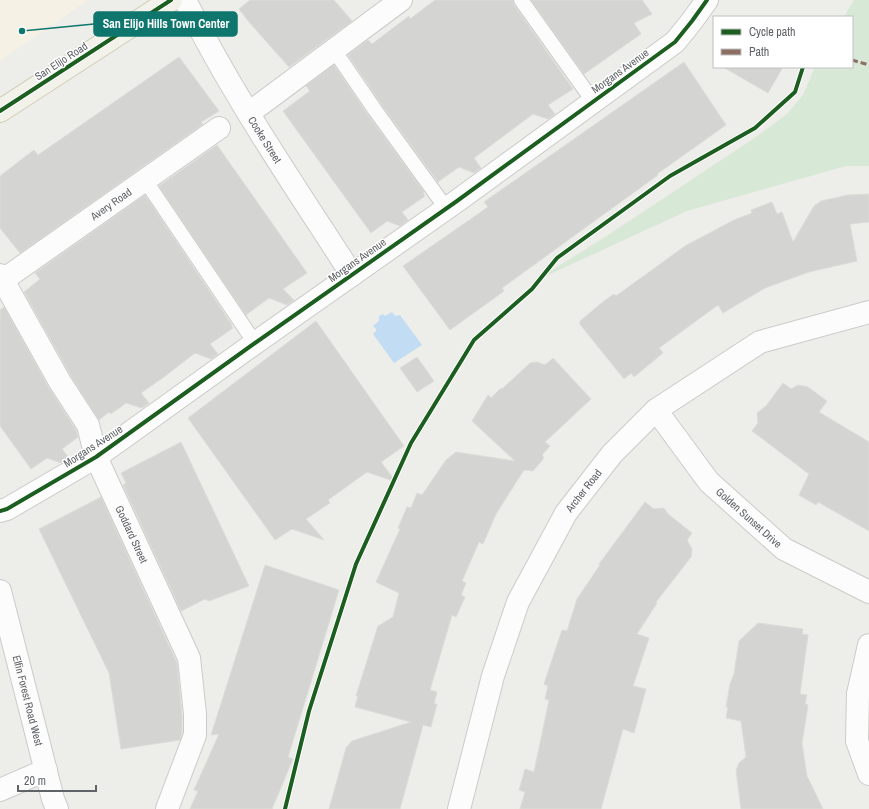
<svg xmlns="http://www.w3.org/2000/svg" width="869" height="809" viewBox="0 0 869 809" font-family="'Archivo Narrow',sans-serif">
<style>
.commercial{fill:#f5f2e5}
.green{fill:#d8e8d6}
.water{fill:#c2ddf3}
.building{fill:#d4d4d2;stroke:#dcdcd8}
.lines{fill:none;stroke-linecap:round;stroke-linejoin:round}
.lane-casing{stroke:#cbcbca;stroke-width:16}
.street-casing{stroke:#cbcbca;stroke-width:24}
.secondary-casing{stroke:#cacbca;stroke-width:24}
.primary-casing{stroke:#d3cdb9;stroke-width:24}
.lane{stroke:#fcfcfc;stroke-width:14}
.street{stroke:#fcfcfc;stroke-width:22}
.secondary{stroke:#fcfcfc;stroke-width:22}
.primary{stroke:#f2f1ea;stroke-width:22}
.quiet{stroke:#8d6e63;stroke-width:3;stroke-dasharray:6 3;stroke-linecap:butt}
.cycleway-casing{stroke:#fff;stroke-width:6}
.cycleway{stroke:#1b5e20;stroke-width:4}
.labels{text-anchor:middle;stroke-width:3;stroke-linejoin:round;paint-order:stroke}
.street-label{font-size:11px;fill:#5f6266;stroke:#fff}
.leader{fill:none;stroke:#0f766e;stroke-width:1.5}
.callout-dot{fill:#0f766e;stroke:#fff;stroke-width:1.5}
.callout{fill:#0f766e;stroke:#0f766e;stroke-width:1.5}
.callout-label{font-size:12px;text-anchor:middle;font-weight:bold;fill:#fff}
</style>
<rect width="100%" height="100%" fill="#edede9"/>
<path class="commercial" d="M 0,0 L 88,0 L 0,61 Z"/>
<path class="green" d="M 854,0 L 869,0 L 869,166 L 846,166 L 687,211 L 533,282 L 605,237 L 753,139 L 787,114 L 803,95 L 815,67 L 852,67 L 852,17 L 844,17 Z"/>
<path class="water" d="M 392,312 L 395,316 L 400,315 L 422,345 L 394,363 L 373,334 L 376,331 L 376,329 L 373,326 L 379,321 L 379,316 L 383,314 L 385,316 Z"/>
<path class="building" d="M 250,0 L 334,0 L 352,21 L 289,67 L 249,22 L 239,9 Z
M 435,0 L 513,0 L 514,5 L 573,89 L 548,105 L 555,114 L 548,119 L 533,114 L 474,158 L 481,168 L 474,173 L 459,167 L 438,182 L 382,105 L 348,55 L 368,40 L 372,44 L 409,16 L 410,19 Z
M 531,0 L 642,0 L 652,14 L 634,23 L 641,34 L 584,74 Z
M 179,57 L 219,111 L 201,122 L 203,124 L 20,253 L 0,228 L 0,176 L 34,150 L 38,155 Z
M 684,62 L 726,125 L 657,174 L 658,175 L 502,288 L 504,291 L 450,330 L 403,266 L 488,207 L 484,202 Z
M 334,65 L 368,115 L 424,192 L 423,193 L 425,196 L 402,212 L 408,220 L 400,226 L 387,221 L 371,233 L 283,111 L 310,91 L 306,86 Z
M 723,67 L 783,67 L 768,93 Z
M 217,145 L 307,273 L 283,289 L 294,300 L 287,305 L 269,298 L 246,315 L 159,186 Z
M 869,194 L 869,222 L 850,224 L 857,261 L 809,272 L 765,288 L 723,313 L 718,305 L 659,348 L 663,353 L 634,377 L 631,373 L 624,379 L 579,323 L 581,322 L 580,321 L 604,301 L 614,294 L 616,296 L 685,246 L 734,220 L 752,213 L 751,210 L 772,202 L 777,214 L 782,212 L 793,242 L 814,206 L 821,201 L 848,195 Z
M 145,195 L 232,325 L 231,325 L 233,328 L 210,344 L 218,354 L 211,359 L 195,353 L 164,377 L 141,393 L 149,403 L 142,408 L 126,403 L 111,414 L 109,412 L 99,420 L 71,376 L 24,292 L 40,279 L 35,273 Z
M 4,307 L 49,388 L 76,430 L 78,437 L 62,449 L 69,458 L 61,463 L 47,458 L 31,469 L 0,426 L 0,310 Z
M 316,321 L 404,446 L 381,462 L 396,482 L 367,472 L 328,500 L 330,503 L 306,519 L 324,540 L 292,529 L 275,540 L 188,418 Z
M 417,357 L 434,381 L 417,392 L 400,368 Z
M 553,358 L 591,399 L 545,442 L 550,446 L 542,455 L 544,458 L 533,471 L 524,470 L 496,514 L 483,544 L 479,542 L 462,581 L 466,583 L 461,595 L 465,597 L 456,617 L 452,615 L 430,690 L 437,692 L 434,704 L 437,704 L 431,727 L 423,725 L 400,809 L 329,809 L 346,748 L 352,741 L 411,722 L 355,707 L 358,696 L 356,696 L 378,626 L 393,617 L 399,593 L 376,582 L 400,529 L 398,528 L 407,507 L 411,508 L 417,493 L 422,495 L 446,460 L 456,452 L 515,461 L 472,421 L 488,395 L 491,398 L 501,388 L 502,389 L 530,363 L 537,362 L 545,365 Z
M 783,383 L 791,389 L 798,385 L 808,387 L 827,401 L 819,412 L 869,442 L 869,531 L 818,502 L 816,505 L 799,495 L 809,474 L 752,431 L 758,423 L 757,413 L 766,406 Z
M 181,442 L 249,586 L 209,601 L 205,599 L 181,611 L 123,485 L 126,483 L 121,473 Z
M 101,497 L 177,663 L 182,715 L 182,733 L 180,740 L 121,749 L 109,673 L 39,529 Z
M 645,502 L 654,509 L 664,508 L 668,514 L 692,533 L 687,540 L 692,549 L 691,557 L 656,602 L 657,603 L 637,634 L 649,638 L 633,686 L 646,689 L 634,733 L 623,729 L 601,809 L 520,809 L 525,792 L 519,790 L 525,769 L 534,772 L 549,700 L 545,699 L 548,686 L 544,684 L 562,630 L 567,631 L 577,599 L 600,565 L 599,564 Z
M 265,565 L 339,590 L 288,757 L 293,759 L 272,809 L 190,809 L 198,791 L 194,790 L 219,734 L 211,735 Z
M 758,623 L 803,629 L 802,634 L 808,635 L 800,694 L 807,695 L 805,704 L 808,705 L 802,743 L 807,776 L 823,809 L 741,809 L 736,770 L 739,763 L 746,757 L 741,721 L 726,718 L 728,707 L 726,707 L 730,684 L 734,674 L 739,641 Z"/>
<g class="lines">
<g class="lane-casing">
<path id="lane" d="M 521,0 L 593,101
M 334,50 L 375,110 L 446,208
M 145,180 L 255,343"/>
</g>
<g class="street-casing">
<g id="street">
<path id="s1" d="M 185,0 C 233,96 294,185 352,275"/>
<path d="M 249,113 L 401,0"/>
<path id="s2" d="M 0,275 L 60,382 L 88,425 L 96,457 L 189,658 L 195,714 L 195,735 L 167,809"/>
<path id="s3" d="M 3,280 L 219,128"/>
<path id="s4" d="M 656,410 L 709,482 L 784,549 L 869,592"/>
<path d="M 0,511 L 7,509 L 96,457 L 255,343 L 457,201 L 675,42 L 692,21 L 707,0"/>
<path d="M 869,645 L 858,694 L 857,741 L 869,774"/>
<path d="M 0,790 L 46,770"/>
<path id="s5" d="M 459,809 L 493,676 L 518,602 L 566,513 L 612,454 L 656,410 L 760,342 L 869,312"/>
</g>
</g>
<g class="secondary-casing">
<g id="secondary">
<path id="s6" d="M 0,591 L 53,799 L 57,809"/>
</g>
</g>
<g class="primary-casing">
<path id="primary" d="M 0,111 L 171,0"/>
</g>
<use href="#lane" class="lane"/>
<use href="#street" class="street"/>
<use href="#secondary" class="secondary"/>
<use href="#primary" class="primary"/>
<path class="quiet" d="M 852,60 L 869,65"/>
<g class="cycleway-casing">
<path id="cycleway" d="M 0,111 L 171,0
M 0,511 L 7,509 L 96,457 L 255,343 L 457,201 L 675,42 L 692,21 L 707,0
M 285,809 L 309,711 L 356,564 L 411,443 L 474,340 L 532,289 L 557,258 L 670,176 L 755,128 L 795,92 L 803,67"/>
</g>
<use href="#cycleway" class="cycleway"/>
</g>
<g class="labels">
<g class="street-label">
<text transform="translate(61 61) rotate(-33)" y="4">San Elijo Road</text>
<text transform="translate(620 71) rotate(-36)" y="4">Morgans Avenue</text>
<text dy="4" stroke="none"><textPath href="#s1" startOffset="161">Cooke Street</textPath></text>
<text dy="4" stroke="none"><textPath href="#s3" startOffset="132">Avery Road</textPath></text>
<text transform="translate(357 260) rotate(-35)" y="4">Morgans Avenue</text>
<text transform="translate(93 446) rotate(-33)" y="4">Morgans Avenue</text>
<text dy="4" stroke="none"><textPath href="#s5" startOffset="345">Archer Road</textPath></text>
<text dy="4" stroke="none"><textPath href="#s4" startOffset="143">Golden Sunset Drive</textPath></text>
<text dy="4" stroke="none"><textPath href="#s2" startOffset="292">Goddard Street</textPath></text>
<text dy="4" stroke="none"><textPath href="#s6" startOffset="113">Elfin Forest Road West</textPath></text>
</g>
</g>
<path class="leader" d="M22 31L94 24"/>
<circle class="callout-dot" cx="22" cy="31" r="4"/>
<rect class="callout" x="94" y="12" width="143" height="24" rx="4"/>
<g class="callout-label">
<text x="166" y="28">San Elijo Hills Town Center</text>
</g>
<rect x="713" y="16" width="140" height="52" fill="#ffffff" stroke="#bfc0c2"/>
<rect x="721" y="29" width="20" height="6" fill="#1b5e20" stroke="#bfc0c2"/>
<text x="749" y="36" font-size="12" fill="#5f6266">Cycle path</text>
<rect x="721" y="49" width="20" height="6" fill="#8d6e63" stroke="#bfc0c2"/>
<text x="749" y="56" font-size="12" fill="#5f6266">Path</text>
<path d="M18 785v6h78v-6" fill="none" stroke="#5f6266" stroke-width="2"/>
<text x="24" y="785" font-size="12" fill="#5f6266" stroke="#ffffff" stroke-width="3" paint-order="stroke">20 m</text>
</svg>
